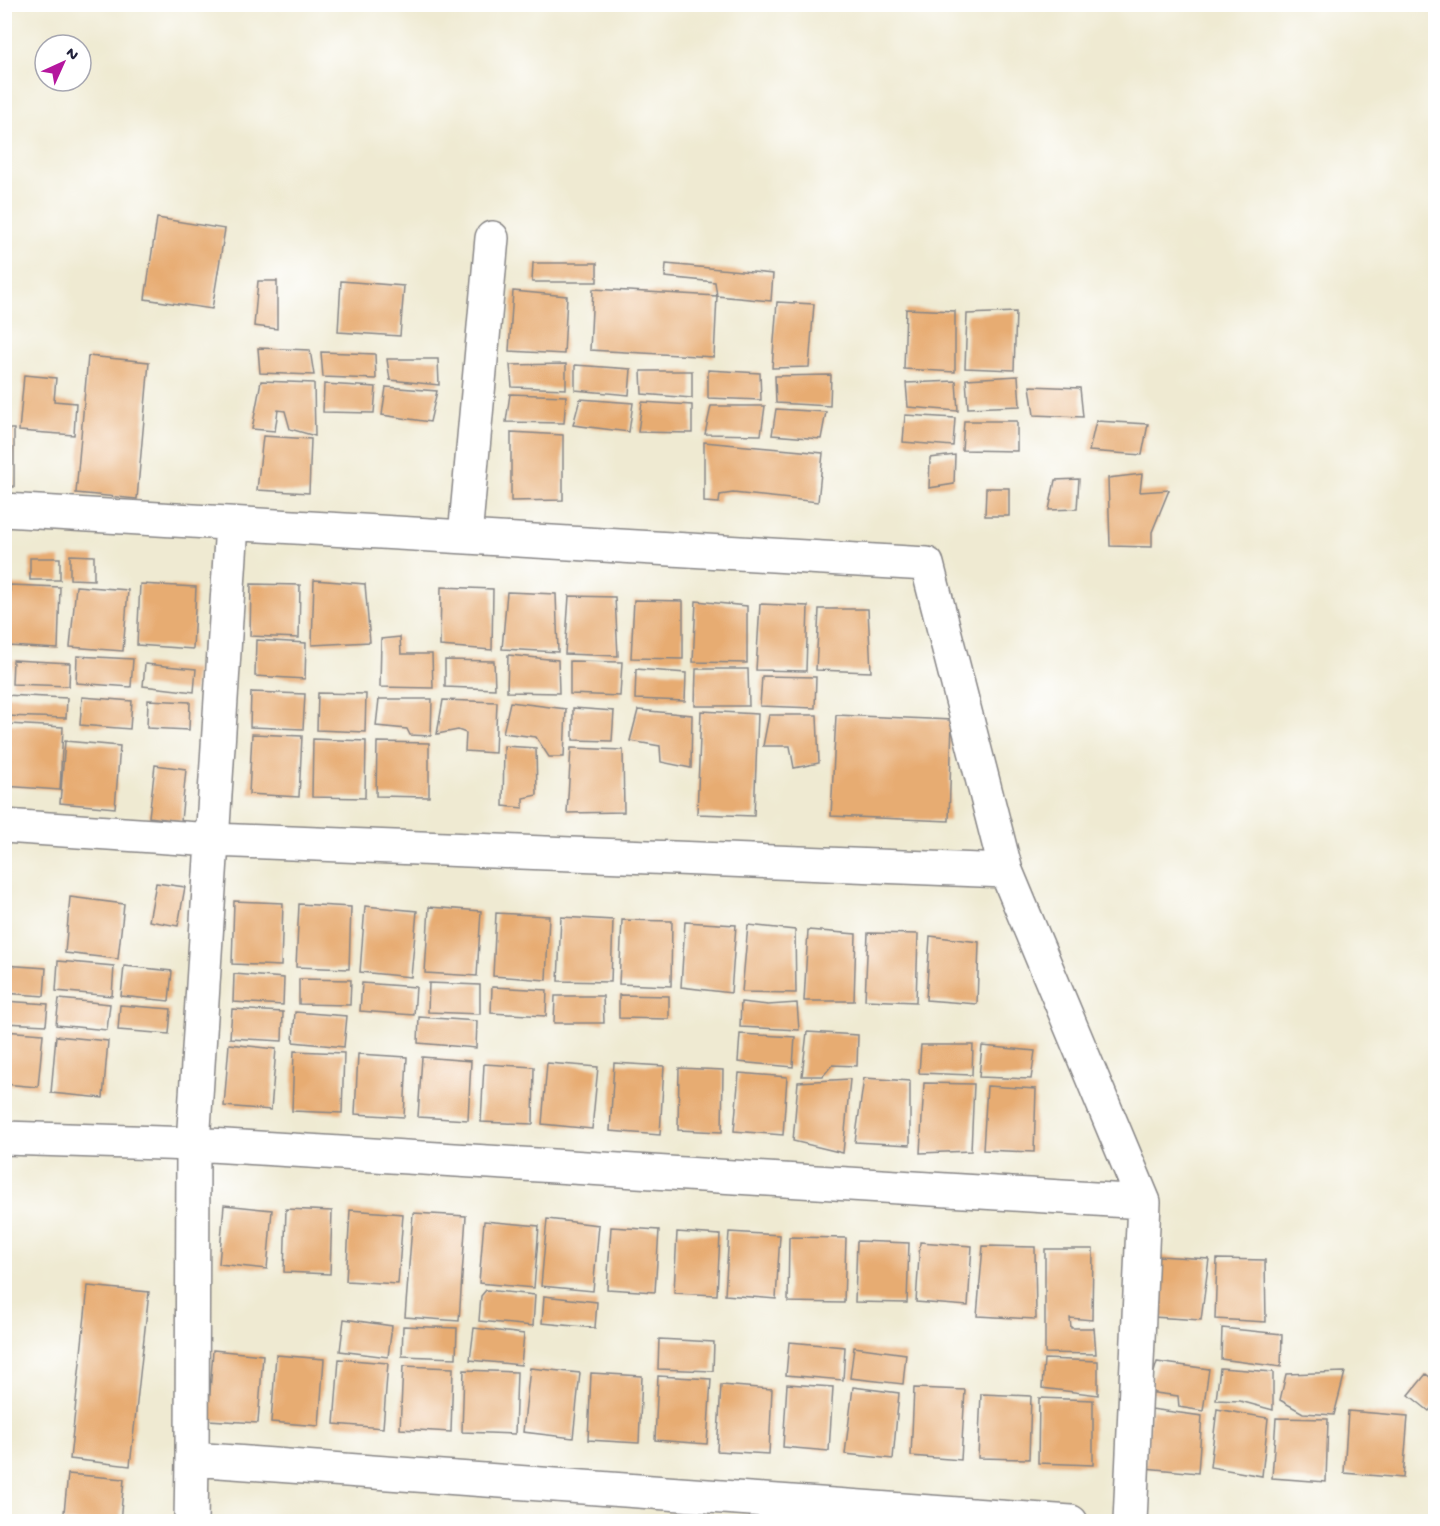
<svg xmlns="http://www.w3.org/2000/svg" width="1440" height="1526" viewBox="0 0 1440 1526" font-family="'Gochi Hand',sans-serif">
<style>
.building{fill:#e7ac72}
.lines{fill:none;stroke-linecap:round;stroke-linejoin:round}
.minor-casing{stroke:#888686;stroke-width:36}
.minor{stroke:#fff;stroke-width:33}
</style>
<rect width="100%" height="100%" fill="#fff"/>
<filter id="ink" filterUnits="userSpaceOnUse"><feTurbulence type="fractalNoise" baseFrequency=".0167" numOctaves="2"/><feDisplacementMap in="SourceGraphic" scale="12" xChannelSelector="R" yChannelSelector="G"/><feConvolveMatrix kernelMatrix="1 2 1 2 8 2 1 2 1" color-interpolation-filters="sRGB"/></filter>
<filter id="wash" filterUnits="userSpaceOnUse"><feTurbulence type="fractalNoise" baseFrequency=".008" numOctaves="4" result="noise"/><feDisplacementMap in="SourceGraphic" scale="24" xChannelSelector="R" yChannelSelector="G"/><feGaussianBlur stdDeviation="1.35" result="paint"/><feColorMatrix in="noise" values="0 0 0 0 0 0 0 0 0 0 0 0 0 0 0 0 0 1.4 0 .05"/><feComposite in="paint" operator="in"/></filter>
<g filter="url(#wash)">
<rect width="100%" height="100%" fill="#efead2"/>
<g id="blocks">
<path class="building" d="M 157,218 L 225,229 L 212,309 L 145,299 Z
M 533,263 L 597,263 L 597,282 L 532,282 Z
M 666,264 L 773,274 L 771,301 L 717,296 L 715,282 L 665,277 Z
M 258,281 L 277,281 L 277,329 L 254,326 Z
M 341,281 L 404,286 L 400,336 L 338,332 Z
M 593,289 L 717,296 L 714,357 L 590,350 Z
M 513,291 L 567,296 L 564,354 L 509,351 Z
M 777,302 L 814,304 L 809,367 L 772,368 Z
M 906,309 L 955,311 L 955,372 L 904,369 Z
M 1016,312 L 1014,370 L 965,368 L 967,314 Z
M 258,348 L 310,350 L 314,375 L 260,373 Z
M 321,352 L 375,354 L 376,379 L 323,377 Z
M 88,356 L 149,362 L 137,499 L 76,493 Z
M 387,359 L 438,359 L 439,385 L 390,380 Z
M 566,364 L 566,389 L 512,387 L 510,365 Z
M 575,365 L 631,369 L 629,395 L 575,390 Z
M 708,370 L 760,373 L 761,400 L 708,398 Z
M 641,371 L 692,371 L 692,398 L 642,394 Z
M 24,375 L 56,378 L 54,401 L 76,403 L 74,435 L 19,431 Z
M 831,375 L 830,406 L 776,403 L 775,376 Z
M 1018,376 L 1020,406 L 968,408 L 966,379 Z
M 261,381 L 314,383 L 315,436 L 290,429 L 285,411 L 278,410 L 275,431 L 252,429 Z
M 956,381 L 958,411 L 908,407 L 906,383 Z
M 324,384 L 376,387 L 374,413 L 323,412 Z
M 1030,386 L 1080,388 L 1083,417 L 1034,415 Z
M 386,387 L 437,391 L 430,422 L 382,415 Z
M 510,394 L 566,396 L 564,423 L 506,422 Z
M 580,399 L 633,403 L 629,432 L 573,425 Z
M 642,402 L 692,405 L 692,433 L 638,432 Z
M 711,406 L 765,406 L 761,435 L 705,434 Z
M 776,409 L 826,412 L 821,439 L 772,435 Z
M 905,415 L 955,418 L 953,446 L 903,442 Z
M 964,421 L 1017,421 L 1017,451 L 962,450 Z
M 1096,421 L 1148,424 L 1142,455 L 1089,451 Z
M 4,429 L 14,429 L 14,487 L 4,487 Z
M 511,432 L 563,435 L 563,500 L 511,501 Z
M 263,436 L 311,439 L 309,493 L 257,490 Z
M 704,442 L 823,453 L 818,502 L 733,493 L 720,495 L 719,503 L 704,502 Z
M 955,455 L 954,484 L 929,488 L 930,458 Z
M 1142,474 L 1140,492 L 1169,490 L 1152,532 L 1152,547 L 1110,546 L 1108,478 Z
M 1079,479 L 1077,509 L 1049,510 L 1055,480 Z
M 986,488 L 1009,488 L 1009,516 L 985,516 Z
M 70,555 L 94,556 L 94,580 L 70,579 Z
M 30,558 L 60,558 L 60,580 L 30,580 Z
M 314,580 L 365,584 L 370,642 L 312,645 Z
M 140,584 L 196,587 L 193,649 L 137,645 Z
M 251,584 L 300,585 L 299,638 L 250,636 Z
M 10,585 L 60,587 L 58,649 L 8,646 Z
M 76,586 L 128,590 L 123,651 L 70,647 Z
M 441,587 L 493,589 L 492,650 L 440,646 Z
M 507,592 L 556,594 L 558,652 L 502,649 Z
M 569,596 L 615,597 L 618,656 L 565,654 Z
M 634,600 L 683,601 L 683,659 L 631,658 Z
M 696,601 L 747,606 L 747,663 L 693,662 Z
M 760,604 L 808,606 L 806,671 L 756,670 Z
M 819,609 L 868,609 L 871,672 L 816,670 Z
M 400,637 L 401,654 L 432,654 L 433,688 L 380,687 L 381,639 Z
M 256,640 L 306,643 L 305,679 L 255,676 Z
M 508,655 L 558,660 L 559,693 L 507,692 Z
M 77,656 L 133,659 L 131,687 L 76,683 Z
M 13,660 L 70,663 L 69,686 L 12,684 Z
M 445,660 L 494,661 L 495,689 L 445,687 Z
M 570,661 L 622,662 L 620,696 L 570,694 Z
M 145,664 L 196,669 L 194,692 L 143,686 Z
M 636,669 L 686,673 L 685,701 L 635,699 Z
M 696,669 L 748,669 L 749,706 L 695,706 Z
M 762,676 L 816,677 L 815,708 L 760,706 Z
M 251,692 L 305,694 L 303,729 L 250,727 Z
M 318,693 L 366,694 L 365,732 L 317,730 Z
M 4,695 L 67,698 L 66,718 L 4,716 Z
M 82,697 L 132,701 L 130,729 L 80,725 Z
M 379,699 L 432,699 L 431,736 L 410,735 L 407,729 L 376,726 Z
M 148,700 L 190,702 L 189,730 L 147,728 Z
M 443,700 L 497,702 L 495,753 L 465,751 L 466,733 L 458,730 L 437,734 Z
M 510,702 L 566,709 L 564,757 L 549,757 L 536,737 L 503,733 Z
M 573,708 L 614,711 L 612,741 L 573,740 Z
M 638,710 L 692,715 L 691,768 L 661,762 L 660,746 L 630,741 Z
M 701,711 L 758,714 L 754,816 L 697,814 Z
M 769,715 L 817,715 L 819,763 L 794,768 L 790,746 L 763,746 Z
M 836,715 L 952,720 L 949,821 L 831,816 Z
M 8,724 L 63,727 L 60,790 L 4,786 Z
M 252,734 L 302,736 L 299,797 L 249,794 Z
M 313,739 L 366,741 L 365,798 L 312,797 Z
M 65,741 L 120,746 L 115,808 L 60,803 Z
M 377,742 L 429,743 L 429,797 L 376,796 Z
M 504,746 L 536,748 L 537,795 L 523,798 L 523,808 L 503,806 Z
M 571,748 L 623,750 L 624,812 L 567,813 Z
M 155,765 L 186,769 L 181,821 L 149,817 Z
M 156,883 L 185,887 L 178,926 L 149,921 Z
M 70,897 L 124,904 L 118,959 L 65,953 Z
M 234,901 L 283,903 L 281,966 L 232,964 Z
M 299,904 L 351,907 L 349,969 L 296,967 Z
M 365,906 L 417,911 L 411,977 L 360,972 Z
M 429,907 L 481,911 L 477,976 L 425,973 Z
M 496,913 L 549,916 L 546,980 L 493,976 Z
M 561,917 L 613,920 L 611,982 L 558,981 Z
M 622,920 L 672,921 L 671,986 L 619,984 Z
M 685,922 L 736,925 L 731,993 L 681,987 Z
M 748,925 L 795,930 L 796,993 L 742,992 Z
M 808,930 L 856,934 L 854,1001 L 804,1001 Z
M 868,933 L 918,934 L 916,1002 L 865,1000 Z
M 930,936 L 979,942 L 977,1004 L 926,1000 Z
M 58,961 L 114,966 L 112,996 L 56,991 Z
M 4,965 L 46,968 L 44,996 L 4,993 Z
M 124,966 L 172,971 L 169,1001 L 121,996 Z
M 234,974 L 284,978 L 283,1005 L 233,1002 Z
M 299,979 L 351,980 L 350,1005 L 299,1004 Z
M 362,983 L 416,987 L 414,1015 L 360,1011 Z
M 429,983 L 480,985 L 480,1014 L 428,1012 Z
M 492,987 L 547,990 L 546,1016 L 491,1013 Z
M 619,995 L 669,996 L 669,1019 L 619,1018 Z
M 555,996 L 603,996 L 604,1023 L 554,1023 Z
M 59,999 L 110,1004 L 107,1030 L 56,1025 Z
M 4,1001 L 48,1004 L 46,1025 L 4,1023 Z
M 741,1002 L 768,1005 L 797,1003 L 799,1030 L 740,1027 Z
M 120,1005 L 171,1009 L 169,1034 L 118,1030 Z
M 232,1009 L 283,1012 L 282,1041 L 230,1038 Z
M 295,1012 L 347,1016 L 344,1047 L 293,1042 Z
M 419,1017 L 477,1021 L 476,1048 L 418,1043 Z
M 4,1031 L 43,1034 L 38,1087 L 4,1084 Z
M 807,1032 L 858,1035 L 857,1066 L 832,1065 L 823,1076 L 802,1076 Z
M 740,1034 L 795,1037 L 793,1067 L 738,1062 Z
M 56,1036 L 108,1041 L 103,1098 L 51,1093 Z
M 229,1044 L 276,1049 L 271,1110 L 224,1106 Z
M 921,1045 L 973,1045 L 972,1075 L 919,1073 Z
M 982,1046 L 1035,1051 L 1031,1079 L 979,1077 Z
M 294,1051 L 344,1053 L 342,1113 L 292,1111 Z
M 358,1054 L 407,1057 L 404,1117 L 355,1114 Z
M 422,1057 L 471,1061 L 468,1120 L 418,1117 Z
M 547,1063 L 598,1067 L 592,1129 L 542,1124 Z
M 614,1063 L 664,1066 L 660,1135 L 610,1131 Z
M 484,1064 L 534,1067 L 533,1124 L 481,1122 Z
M 679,1068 L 723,1070 L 722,1132 L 678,1130 Z
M 739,1073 L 787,1077 L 783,1135 L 734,1131 Z
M 864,1078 L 910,1081 L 910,1145 L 855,1142 Z
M 850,1079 L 843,1153 L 793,1141 L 798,1082 Z
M 924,1083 L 974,1084 L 971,1151 L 920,1153 Z
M 987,1086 L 1036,1089 L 1034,1152 L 983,1150 Z
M 224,1205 L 272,1210 L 267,1269 L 219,1264 Z
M 286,1209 L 332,1211 L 330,1274 L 284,1272 Z
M 350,1210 L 403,1214 L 398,1284 L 346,1281 Z
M 413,1213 L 466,1216 L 459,1321 L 405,1317 Z
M 547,1219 L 599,1225 L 593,1291 L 541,1286 Z
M 484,1221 L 539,1226 L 534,1288 L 479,1283 Z
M 611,1227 L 659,1230 L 655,1292 L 607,1289 Z
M 677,1232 L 720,1235 L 717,1295 L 674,1293 Z
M 729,1232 L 780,1235 L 776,1299 L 725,1295 Z
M 789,1237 L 846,1238 L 844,1303 L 788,1302 Z
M 857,1241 L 909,1243 L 907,1303 L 855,1302 Z
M 920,1242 L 972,1246 L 968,1306 L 916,1302 Z
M 983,1246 L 1035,1247 L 1036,1319 L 977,1316 Z
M 1045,1249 L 1093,1249 L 1092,1320 L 1070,1318 L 1071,1328 L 1094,1328 L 1096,1354 L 1045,1353 Z
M 1158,1256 L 1209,1259 L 1201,1320 L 1153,1317 Z
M 1217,1259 L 1265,1260 L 1266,1322 L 1215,1319 Z
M 88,1286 L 149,1292 L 130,1466 L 70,1459 Z
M 486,1290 L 535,1295 L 533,1326 L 479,1321 L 481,1296 Z
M 544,1296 L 597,1302 L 595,1328 L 542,1323 Z
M 344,1319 L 392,1326 L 388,1357 L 340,1351 Z
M 403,1326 L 457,1328 L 456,1358 L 402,1356 Z
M 474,1328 L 524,1334 L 521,1365 L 470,1360 Z
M 1222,1328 L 1282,1334 L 1281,1367 L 1221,1359 Z
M 659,1339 L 714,1342 L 713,1371 L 658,1369 Z
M 789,1342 L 845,1347 L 843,1380 L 786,1375 Z
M 854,1347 L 906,1354 L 903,1384 L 850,1378 Z
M 213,1350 L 263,1355 L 258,1423 L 208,1420 Z
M 276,1355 L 324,1359 L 319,1426 L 271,1422 Z
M 339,1359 L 388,1363 L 383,1428 L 334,1424 Z
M 1044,1359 L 1098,1361 L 1098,1395 L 1042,1388 Z
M 1157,1362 L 1209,1369 L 1203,1411 L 1179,1407 L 1178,1396 L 1148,1392 Z
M 403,1366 L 453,1368 L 451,1432 L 400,1429 Z
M 530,1368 L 580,1373 L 573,1438 L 523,1432 Z
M 1220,1368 L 1273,1372 L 1273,1410 L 1240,1401 L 1216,1400 Z
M 464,1370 L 517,1372 L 515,1434 L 462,1432 Z
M 1345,1372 L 1334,1415 L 1303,1413 L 1280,1400 L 1286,1374 Z
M 591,1373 L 642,1376 L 639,1443 L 588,1440 Z
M 1426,1374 L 1436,1382 L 1436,1403 L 1429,1411 L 1409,1395 Z
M 658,1376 L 711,1379 L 707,1444 L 655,1440 Z
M 787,1384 L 833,1387 L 829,1451 L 783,1447 Z
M 721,1385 L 772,1389 L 769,1454 L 717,1451 Z
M 853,1387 L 899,1393 L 893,1459 L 845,1454 Z
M 914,1388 L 965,1390 L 961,1460 L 911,1456 Z
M 981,1394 L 1031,1396 L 1029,1459 L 978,1458 Z
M 1039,1398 L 1093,1400 L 1093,1465 L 1038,1463 Z
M 1151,1409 L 1202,1416 L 1198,1473 L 1145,1468 Z
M 1217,1409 L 1268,1418 L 1262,1476 L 1210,1467 Z
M 1348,1411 L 1408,1416 L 1403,1478 L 1344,1473 Z
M 1276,1418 L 1328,1419 L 1326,1482 L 1272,1478 Z
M 68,1474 L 124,1479 L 120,1522 L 63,1522 Z
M 515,1519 L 553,1519 L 553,1522 L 515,1522 Z"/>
</g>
</g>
<g filter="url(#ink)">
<use href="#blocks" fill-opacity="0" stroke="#888686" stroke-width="1.5"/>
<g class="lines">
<g class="minor-casing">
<path id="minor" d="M 4,510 L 927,564 L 1006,871 L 1144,1202 L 1130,1522
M 465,537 L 492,238
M 4,826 L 213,840 L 1006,871
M 4,1138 L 193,1144 L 1144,1202
M 192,1459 L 1071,1522
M 191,1522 L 192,1459 L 193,1144 L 232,524"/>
</g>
<use href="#minor" class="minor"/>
</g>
</g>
<rect width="1440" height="1526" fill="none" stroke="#fff" stroke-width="24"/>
<g transform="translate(63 63) rotate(45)"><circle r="28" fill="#ffffff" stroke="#a7a7b1" stroke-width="1.5"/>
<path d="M0-4.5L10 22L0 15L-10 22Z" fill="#b5179e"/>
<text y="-9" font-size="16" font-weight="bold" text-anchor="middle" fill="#22223b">N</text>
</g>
</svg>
